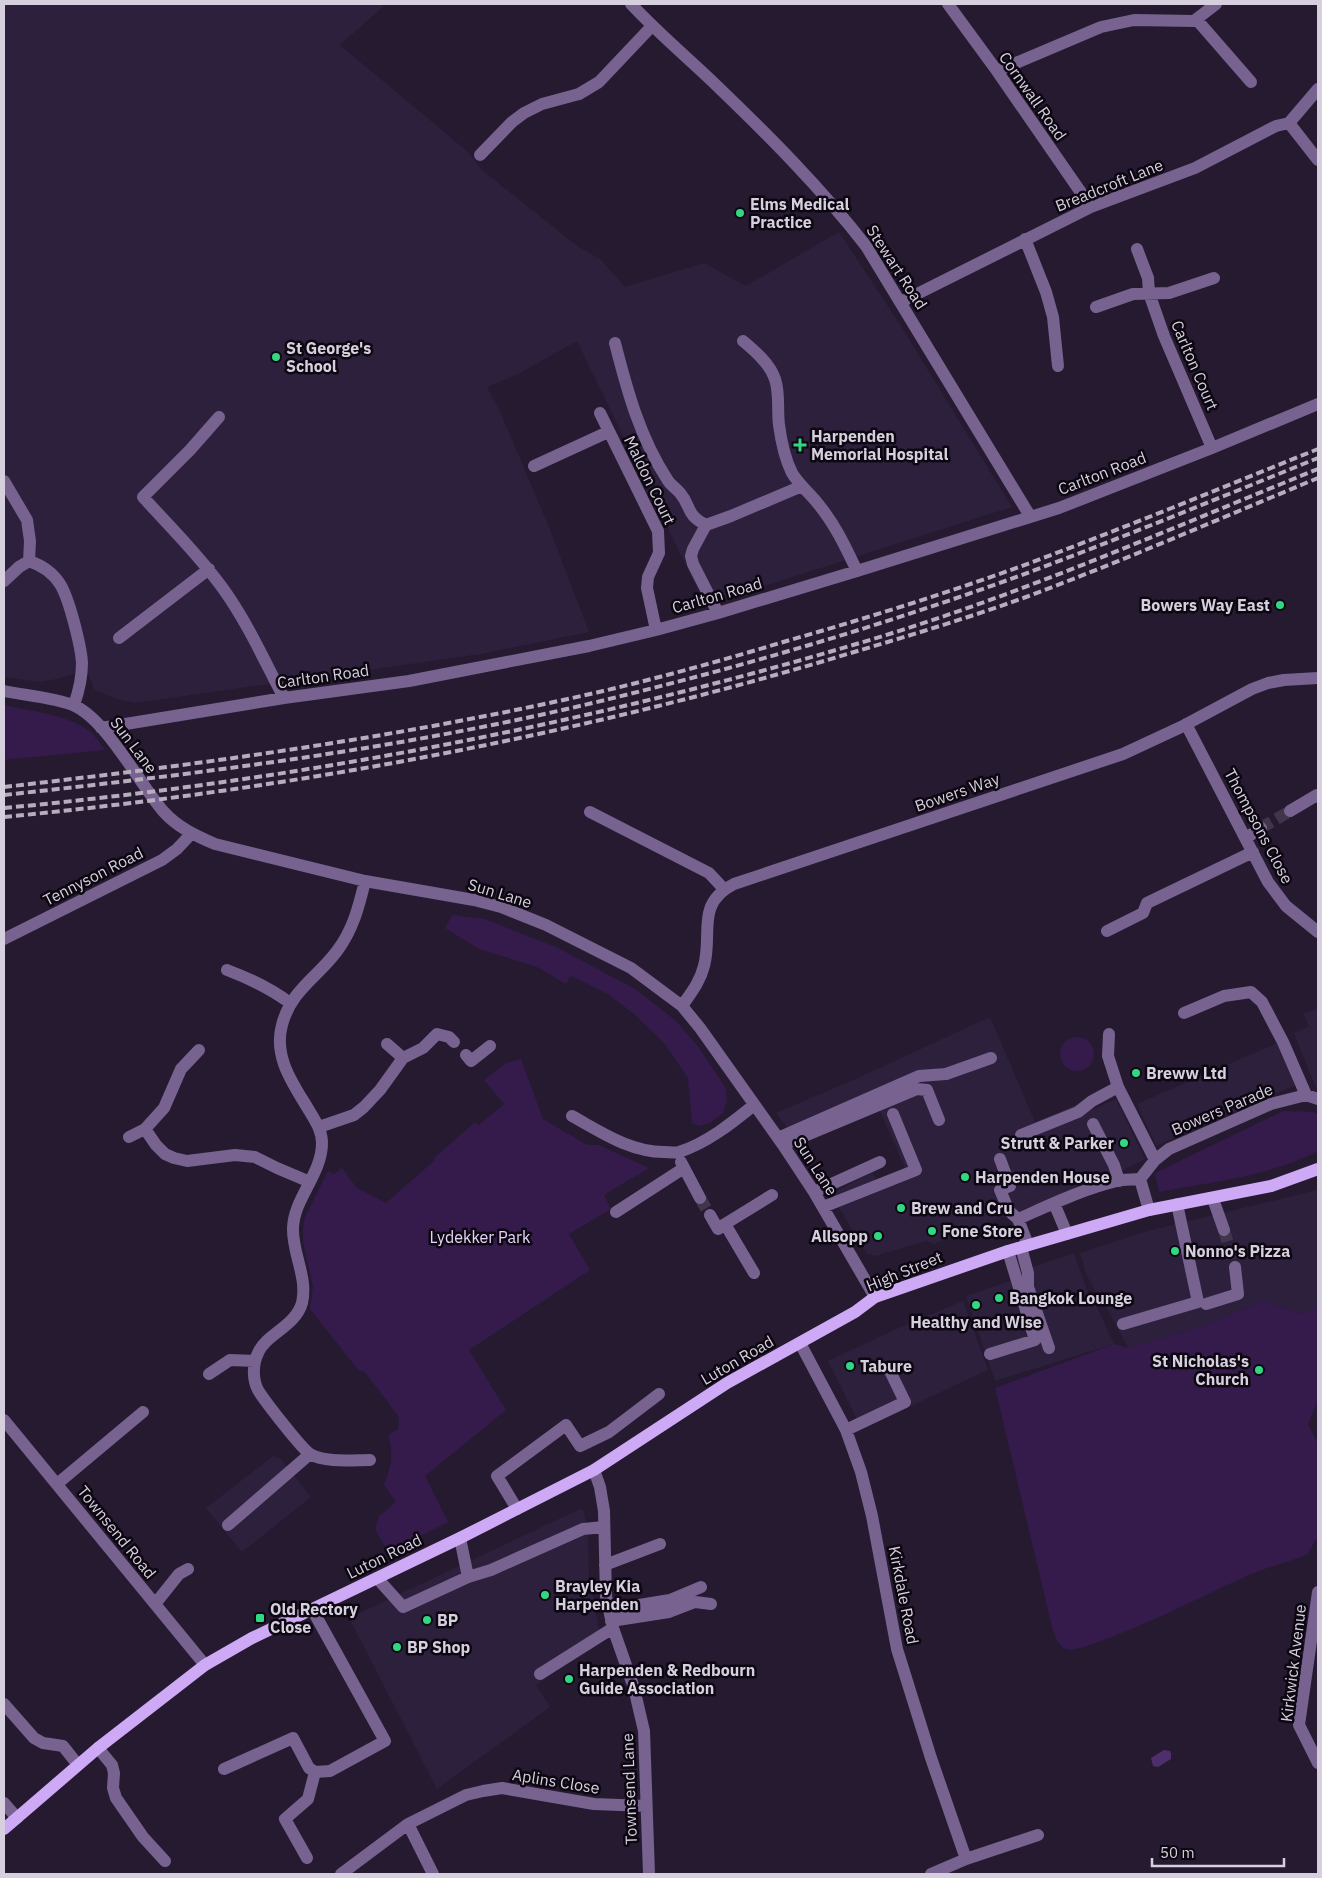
<svg xmlns="http://www.w3.org/2000/svg" width="1322" height="1878" viewBox="0 0 1322 1878" font-family="'IBM Plex Sans',sans-serif">
<style>
.built{fill:#2d203c}
.green{fill:#341b4c}
.water{fill:#4e2f6c}
.lines{fill:none;stroke-linecap:round;stroke-linejoin:round}
.minor-tunnel{stroke:#40354a;stroke-width:12;stroke-dasharray:12 6;stroke-linecap:butt}
.minor{stroke:#776290;stroke-width:12}
.major{stroke:#cda9f6;stroke-width:12}
.rail{stroke:#b6aebe;stroke-width:4;stroke-dasharray:8 4;stroke-linecap:butt}
.poi-dot{fill:#30d883;stroke:#0c0711;stroke-width:2}
.labels{text-anchor:middle;stroke-width:5;stroke-linejoin:round;paint-order:stroke}
.street-label{font-size:16px;fill:#d6cfde;stroke:#0c0711}
.poi-label{font-size:16px;font-weight:bold;fill:#d6cfde;stroke:#0c0711;text-anchor:start}
.park-label{font-size:16px;fill:#e5d4fa;stroke:#0c0711}
</style>
<rect width="100%" height="100%" fill="#251a30"/>
<path class="built" d="M 4,4 L 380,4 L 384,6 L 340,45 L 468,152 L 482,170 L 577,246 L 600,259 L 625,287 L 704,263 L 746,286 L 839,232 L 899,323 L 1012,507 L 705,605 L 577,341 L 520,373 L 487,387 L 502,416 L 549,527 L 589,632 L 481,654 L 135,703 L 116,699 L 94,689 L 87,670 L 57,679 L 39,682 L 4,677 Z
M 1318,1009 L 1318,1087 L 1316,1088 L 1294,1033 L 1309,1026 L 1303,1013 Z
M 990,1017 L 1035,1122 L 1080,1103 L 1091,1110 L 1116,1099 L 1145,1159 L 1115,1174 L 934,1244 L 926,1241 L 875,1256 L 868,1254 L 863,1248 L 831,1194 L 872,1172 L 878,1182 L 906,1170 L 879,1109 L 794,1137 L 776,1113 L 860,1077 Z
M 1277,1043 L 1296,1085 L 1156,1146 L 1137,1104 Z
M 1318,1190 L 1318,1306 L 1304,1314 L 1261,1301 L 1209,1324 L 1128,1348 L 1104,1303 L 1102,1303 L 1086,1274 L 1080,1253 L 1147,1231 Z
M 1074,1253 L 1088,1293 L 1091,1294 L 1114,1344 L 995,1381 L 966,1296 L 1019,1278 L 1018,1272 Z
M 963,1301 L 988,1370 L 862,1429 L 828,1361 L 894,1330 Z
M 273,1456 L 281,1459 L 311,1497 L 242,1552 L 206,1508 Z
M 580,1509 L 584,1511 L 588,1538 L 589,1576 L 601,1640 L 536,1685 L 550,1707 L 437,1789 L 349,1618 Z"/>
<path class="green" d="M 4,705 C 30,711 72,715 93,734 C 97,739 101,745 105,750 L 4,760 Z
M 452,915 L 485,919 L 558,948 L 635,989 L 675,1020 L 697,1045 L 726,1088 L 727,1100 L 723,1113 L 710,1123 L 699,1126 L 692,1123 L 688,1078 L 664,1043 L 634,1014 L 608,994 L 571,976 L 566,984 L 537,967 L 479,949 L 445,928 Z
M1060 1054a17 17 0 1 1 34 0a17 17 0 1 1-34 0Z
M 521,1059 L 543,1119 L 587,1145 L 599,1145 L 649,1168 L 604,1195 L 611,1209 L 569,1234 L 590,1270 L 469,1350 L 506,1410 L 425,1476 L 448,1522 L 388,1552 L 375,1529 L 379,1516 L 396,1502 L 384,1485 C 391,1468 394,1453 388,1435 L 398,1429 L 399,1417 L 368,1376 L 363,1371 L 359,1371 L 310,1309 L 313,1286 L 303,1242 L 303,1227 L 305,1217 L 328,1171 L 334,1174 L 342,1168 L 356,1187 L 386,1203 L 435,1160 L 434,1158 L 475,1122 L 479,1125 L 504,1104 L 484,1080 L 506,1063 Z
M 1283,1111 L 1313,1112 L 1318,1114 L 1318,1151 C 1271,1176 1211,1182 1159,1192 L 1155,1173 Z
M 1261,1301 L 1304,1314 L 1318,1306 L 1318,1400 L 1308,1424 L 1318,1444 L 1318,1536 L 1307,1555 C 1288,1562 1268,1567 1249,1575 C 1223,1586 1085,1656 1066,1649 C 1059,1646 1056,1638 1053,1631 L 995,1388 L 1114,1344 L 1128,1348 L 1209,1324 Z"/>
<path class="water" d="M 1164,1750 L 1170,1751 L 1171,1753 L 1171,1759 L 1158,1767 L 1153,1766 L 1151,1758 Z"/>
<g class="lines">
<path class="minor-tunnel" d="M 1261,828 L 1290,811
M 700,1198 L 710,1215
M 1224,1230 L 1235,1267"/>
<path class="minor" d="M 631,4 C 658,33 688,58 716,85 C 769,136 821,188 866,246 L 1030,516
M 948,4 L 997,71 L 1091,207
M 1197,20 L 1251,82
M 997,71 L 1101,27 L 1134,20 L 1194,21 L 1216,4
M 1289,123 L 1318,89
M 480,155 L 512,122 L 524,113 L 542,104 L 579,94 L 599,82 L 652,26
M 1025,239 L 1046,292 L 1053,317 L 1058,366
M 1137,249 L 1148,278 L 1149,293 L 1164,336 L 1212,448
M 901,302 L 1091,207 L 1195,168 L 1276,126 L 1289,123 L 1318,160
M 1096,307 L 1133,294 L 1169,293 L 1214,278
M 743,341 C 755,351 770,364 775,379 C 780,394 777,410 779,425 C 781,440 785,459 792,473 C 799,485 811,494 819,505 C 836,526 846,548 857,571
M 615,343 C 627,390 640,438 667,479 C 670,485 676,488 680,493 C 692,507 685,514 706,525 L 731,516 L 802,486
M 600,413 L 658,531 L 659,553 L 648,577 L 647,588 L 656,630
M 219,417 L 190,450 L 143,497 C 170,527 200,556 224,590 C 247,622 265,662 284,698
M 534,466 L 608,432
M 4,481 L 27,520 L 30,541 L 29,561
M 706,525 L 693,549 L 691,556 L 693,564 L 718,613
M 4,581 L 19,567 L 29,561 C 41,565 53,573 60,584 C 69,598 81,646 82,663 C 82,678 79,691 74,705
M 119,638 L 209,569
M 4,691 C 23,695 58,698 75,706 C 107,721 139,783 163,811 C 177,827 196,836 215,844 L 365,881 L 474,900 L 501,907 L 546,925 L 631,968 L 682,1006 L 700,1028 L 783,1145 L 814,1192 L 875,1297
M 1186,724 L 1268,882 L 1286,906 L 1318,932
M 101,728 L 284,698 L 409,681 L 589,646 L 656,630 L 718,613 L 857,571 L 1059,508 L 1212,448 L 1318,404
M 1290,811 L 1317,795 L 1318,797
M 590,812 L 709,873 L 724,889
M 1246,838 L 1261,828
M 365,881 C 359,906 353,930 337,951 C 317,978 291,990 282,1025 C 273,1058 294,1085 310,1112 C 316,1122 322,1131 322,1143 C 322,1174 294,1198 293,1228 C 292,1253 308,1277 302,1303 C 295,1327 266,1334 258,1353 C 253,1363 252,1379 258,1390 C 264,1400 301,1448 310,1454 C 326,1463 352,1460 370,1460
M 1107,931 L 1143,913 L 1147,903 L 1253,852
M 4,939 L 162,860 L 177,849 L 191,834
M 227,970 C 251,979 270,988 290,1003
M 682,1006 C 691,993 700,982 704,966 C 713,933 695,904 734,884 L 1123,754 L 1181,727 L 1252,689 L 1268,683 L 1284,680 L 1318,678
M 1184,1013 L 1224,996 L 1251,992 L 1262,1002 L 1283,1042 L 1306,1095
M 1109,1034 L 1108,1056 L 1118,1087 L 1155,1160
M 387,1044 L 403,1058
M 199,1050 L 181,1069 L 164,1108 L 145,1129 L 156,1145 L 165,1154 L 174,1158 L 187,1161 L 235,1155 L 255,1157 L 277,1168 L 310,1182
M 466,1055 L 471,1061 L 490,1046
M 1306,1095 L 1318,1099
M 572,1116 C 601,1132 630,1152 664,1152 C 669,1152 675,1153 679,1152 C 707,1143 732,1123 754,1105
M 1093,1124 L 1114,1165 L 1119,1181
M 319,1127 L 354,1115 L 364,1107 L 380,1090 L 403,1058 L 423,1048 L 437,1034 L 449,1037 L 454,1042
M 1021,1135 L 1078,1112 L 1092,1101 L 1118,1087
M 129,1137 L 145,1129
M 778,1138 L 919,1076 L 946,1074 L 991,1058
M 783,1145 L 917,1089 L 927,1090 L 939,1120
M 1000,1159 L 1010,1186 L 1000,1190 L 1009,1211 L 1018,1219 L 1028,1245
M 681,1162 L 700,1198
M 1140,1179 L 1149,1210
M 814,1192 L 880,1162
M 1213,1199 L 1224,1230
M 1054,1203 L 1067,1234
M 823,1207 L 916,1170 L 893,1114
M 616,1212 L 684,1168
M 710,1215 L 718,1229 L 725,1224 L 754,1273
M 1018,1219 C 1050,1205 1083,1189 1117,1181 C 1124,1179 1133,1180 1140,1179 L 1155,1160 L 1169,1149 L 1271,1104 L 1306,1095
M 725,1224 L 772,1195
M 1021,1247 L 1028,1273 L 1028,1287 L 1049,1348
M 1206,1304 L 1238,1294 L 1235,1267
M 1123,1324 L 1198,1302 L 1177,1204
M 800,1343 L 846,1430 L 861,1472 L 872,1516 L 897,1649 L 931,1758 L 966,1859
M 990,1354 L 1035,1340 L 1008,1251
M 209,1374 L 230,1360 L 255,1361
M 4,1420 L 205,1665
M 846,1430 L 905,1402 L 890,1371
M 594,1470 L 600,1487 L 604,1511 L 606,1596 L 613,1628 L 634,1688 L 644,1731 L 649,1874
M 57,1484 L 143,1412
M 517,1509 L 497,1476 L 566,1425 L 580,1446 L 609,1432 L 659,1394
M 228,1525 L 310,1454
M 605,1565 L 660,1544
M 468,1577 L 491,1570 L 583,1529 L 604,1527
M 377,1578 L 403,1607 L 468,1577 L 460,1538
M 1318,1592 L 1299,1725 L 1318,1763
M 155,1604 L 179,1574 L 188,1569
M 609,1610 L 670,1600 L 701,1587
M 611,1621 L 669,1612 L 695,1602 L 711,1604
M 540,1674 L 613,1628
M 4,1704 L 34,1738 L 43,1743 L 63,1746 L 78,1765
M 98,1748 L 112,1765 L 114,1773 L 113,1788 L 116,1798 L 143,1837 L 165,1861
M 224,1769 L 293,1738 L 309,1768 L 315,1772
M 4,1803 L 17,1818
M 408,1824 L 433,1874
M 307,1858 L 285,1819 L 308,1799 L 315,1772 L 330,1771 L 385,1741 L 312,1609
M 341,1874 L 408,1824 L 466,1795 L 483,1791 L 502,1788 L 594,1804 L 646,1806
M 931,1874 L 966,1859 L 1038,1835"/>
<path class="major" d="M 4,1829 L 98,1748 L 205,1665 L 252,1638 L 460,1538 L 594,1470 L 727,1383 L 855,1312 L 875,1297 L 1008,1251 L 1149,1210 L 1271,1186 L 1318,1169"/>
<path class="rail" d="M 4,787 C 204,764 402,737 599,692 C 663,677 727,659 790,640 C 867,618 944,594 1019,567 C 1119,530 1219,489 1318,449
M 4,795 C 205,773 408,748 605,700 C 745,666 884,625 1019,576 C 1119,539 1219,498 1318,458
M 4,808 C 301,780 597,723 883,636 C 1032,590 1174,527 1318,469
M 4,817 C 281,790 556,740 824,661 C 891,641 960,621 1026,597 C 1125,560 1221,518 1318,478"/>
</g>
<g class="poi-dot">
<circle cx="740" cy="213" r="5"/>
<circle cx="276" cy="357" r="5"/>
<path d="M797.5 437.5h5v5h5v5h-5v5h-5v-5h-5v-5h5z"/>
<circle cx="1280" cy="605" r="5"/>
<circle cx="1136" cy="1073" r="5"/>
<circle cx="1124" cy="1143" r="5"/>
<circle cx="965" cy="1177" r="5"/>
<circle cx="901" cy="1208" r="5"/>
<circle cx="932" cy="1231" r="5"/>
<circle cx="878" cy="1236" r="5"/>
<circle cx="1175" cy="1251" r="5"/>
<circle cx="999" cy="1298" r="5"/>
<circle cx="976" cy="1305" r="5"/>
<circle cx="850" cy="1366" r="5"/>
<circle cx="1259" cy="1370" r="5"/>
<circle cx="545" cy="1595" r="5"/>
<rect x="255" y="1613" width="10" height="10" rx="2.5"/>
<circle cx="427" cy="1620" r="5"/>
<circle cx="397" cy="1647" r="5"/>
<circle cx="569" cy="1679" r="5"/>
</g>
<g class="labels">
<g class="street-label">
<text transform="translate(1033 96) rotate(55)" y="6">Cornwall Road</text>
<text transform="translate(1109 185) rotate(-22)" y="6">Breadcroft Lane</text>
<text transform="translate(897 267) rotate(57)" y="6">Stewart Road</text>
<text transform="translate(1195 365) rotate(67)" y="6">Carlton Court</text>
<text transform="translate(1102 473) rotate(-21)" y="6">Carlton Road</text>
<text transform="translate(650 480) rotate(64)" y="6">Maldon Court</text>
<text transform="translate(717 595) rotate(-16)" y="6">Carlton Road</text>
<text transform="translate(323 676) rotate(-8)" y="6">Carlton Road</text>
<text transform="translate(134 745) rotate(53)" y="6">Sun Lane</text>
<text transform="translate(957 792) rotate(-19)" y="6">Bowers Way</text>
<text transform="translate(1259 826) rotate(62)" y="6">Thompsons Close</text>
<text transform="translate(93 876) rotate(-27)" y="6">Tennyson Road</text>
<text transform="translate(500 893) rotate(17)" y="6">Sun Lane</text>
<text transform="translate(1222 1109) rotate(-23)" y="6">Bowers Parade</text>
<text transform="translate(816 1166) rotate(57)" y="6">Sun Lane</text>
<text transform="translate(904 1271) rotate(-22)" y="6">High Street</text>
<text transform="translate(737 1360) rotate(-30)" y="6">Luton Road</text>
<text transform="translate(117 1532) rotate(51)" y="6">Townsend Road</text>
<text transform="translate(384 1556) rotate(-26)" y="6">Luton Road</text>
<text transform="translate(904 1595) rotate(79)" y="6">Kirkdale Road</text>
<text transform="translate(1293 1663) rotate(-83)" y="6">Kirkwick Avenue</text>
<text transform="translate(556 1781) rotate(9)" y="6">Aplins Close</text>
<text transform="translate(629 1789) rotate(-92)" y="6">Townsend Lane</text>
</g>
<g class="poi-label">
<text x="750" y="210">Elms Medical<tspan x="750" dy="18">Practice</tspan></text>
<text x="286" y="354">St George's<tspan x="286" dy="18">School</tspan></text>
<text x="811" y="442">Harpenden<tspan x="811" dy="18">Memorial Hospital</tspan></text>
<text x="1270" y="611" text-anchor="end">Bowers Way East</text>
<text x="1146" y="1079">Breww Ltd</text>
<text x="1114" y="1149" text-anchor="end">Strutt &amp; Parker</text>
<text x="975" y="1183">Harpenden House</text>
<text x="911" y="1214">Brew and Cru</text>
<text x="942" y="1237">Fone Store</text>
<text x="868" y="1242" text-anchor="end">Allsopp</text>
<text x="1185" y="1257">Nonno's Pizza</text>
<text x="1009" y="1304">Bangkok Lounge</text>
<text x="976" y="1328" text-anchor="middle">Healthy and Wise</text>
<text x="1249" y="1367" text-anchor="end">St Nicholas's<tspan x="1249" dy="18">Church</tspan></text>
<text x="860" y="1372">Tabure</text>
<text x="555" y="1592">Brayley Kia<tspan x="555" dy="18">Harpenden</tspan></text>
<text x="270" y="1615">Old Rectory<tspan x="270" dy="18">Close</tspan></text>
<text x="437" y="1626">BP</text>
<text x="407" y="1653">BP Shop</text>
<text x="579" y="1676">Harpenden &amp; Redbourn<tspan x="579" dy="18">Guide Association</tspan></text>
</g>
<g class="park-label">
<text x="480" y="1243">Lydekker Park</text>
</g>
</g>
<rect width="1322" height="1878" fill="none" stroke="#d6cfde" stroke-width="10"/>
<path d="M1152 1858v8h132v-8" fill="none" stroke="#d6cfde" stroke-width="2.5"/>
<text x="1160" y="1858" font-size="15" fill="#d6cfde" stroke="#0c0711" stroke-width="4" paint-order="stroke">50 m</text>
</svg>
